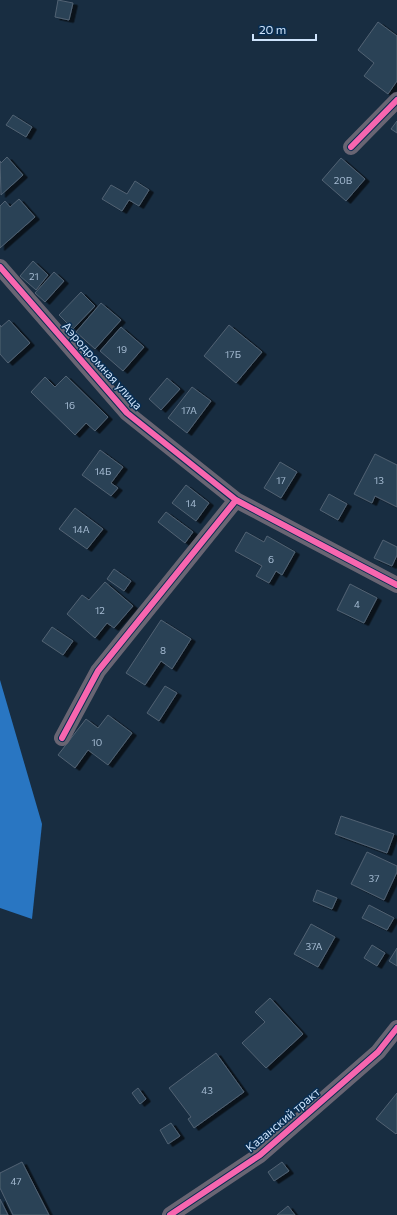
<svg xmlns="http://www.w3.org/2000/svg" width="397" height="1215" viewBox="0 0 397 1215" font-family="Commissioner,sans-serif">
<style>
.water{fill:#2976c2}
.building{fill:#2b4256;stroke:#516273;filter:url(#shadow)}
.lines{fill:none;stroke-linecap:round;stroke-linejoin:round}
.minor{stroke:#696573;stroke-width:16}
.cycleway-casing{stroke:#072d52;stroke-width:8}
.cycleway{stroke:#f766af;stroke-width:6}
.labels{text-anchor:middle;stroke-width:3;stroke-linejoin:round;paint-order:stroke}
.number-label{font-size:10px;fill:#a5bbd2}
.street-label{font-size:12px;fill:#cee3fb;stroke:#072d52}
</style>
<defs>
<filter id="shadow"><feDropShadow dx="4.5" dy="2.5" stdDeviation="0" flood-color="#0009"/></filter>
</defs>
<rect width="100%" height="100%" fill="#182d41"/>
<path class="water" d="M 0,680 L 42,824 L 32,919 L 0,908 Z"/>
<path class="building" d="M 58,0 L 73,3 L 69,20 L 55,17 Z
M 378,22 L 397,36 L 397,81 L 388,94 L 364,76 L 374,63 L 358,50 Z
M 13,115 L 32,127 L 26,137 L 6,125 Z
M 397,121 L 397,133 L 391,129 Z
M 7,157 L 23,175 L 1,195 L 0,161 L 1,163 Z
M 341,158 L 365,179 L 346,201 L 322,180 Z
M 135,181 L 149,190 L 139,206 L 129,200 L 122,211 L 102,199 L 111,185 L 127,194 Z
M 19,199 L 35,217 L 0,248 L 0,206 L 5,201 L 10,207 Z
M 33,261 L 48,275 L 36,290 L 20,276 Z
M 54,272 L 64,281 L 45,302 L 35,293 Z
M 81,292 L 95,306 L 73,329 L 59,315 Z
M 101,303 L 121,320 L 95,349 L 76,332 Z
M 9,320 L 30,343 L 8,363 L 0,354 L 0,325 L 1,327 Z
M 229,325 L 262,352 L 236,383 L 204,356 Z
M 121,327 L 144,347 L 123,371 L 100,351 Z
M 66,376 L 108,417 L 95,431 L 86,423 L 75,435 L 31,392 L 45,377 L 55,387 Z
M 167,378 L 180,389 L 161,410 L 149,399 Z
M 192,387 L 211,401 L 187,433 L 168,418 Z
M 100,450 L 123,467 L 111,483 L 118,488 L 111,496 L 82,475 Z
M 375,454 L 397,465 L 397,507 L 375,496 L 372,503 L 354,494 Z
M 280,462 L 297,472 L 281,498 L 264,488 Z
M 186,485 L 209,503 L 196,521 L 172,503 Z
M 329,494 L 347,504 L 338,520 L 320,510 Z
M 75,508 L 103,529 L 87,549 L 59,529 Z
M 166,512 L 193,532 L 185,543 L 158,522 Z
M 246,532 L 264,542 L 267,536 L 295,552 L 282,575 L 276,571 L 269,583 L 256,576 L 262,566 L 235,551 Z
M 383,540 L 397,547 L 397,555 L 392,566 L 374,558 Z
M 114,569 L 131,581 L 124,591 L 107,579 Z
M 105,582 L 133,606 L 114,628 L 107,623 L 95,638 L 67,614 L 82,595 L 89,600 Z
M 350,584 L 377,598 L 364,623 L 337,610 Z
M 161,620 L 191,639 L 172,669 L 161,661 L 145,685 L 126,673 Z
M 52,627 L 73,641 L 63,655 L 42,641 Z
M 165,686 L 177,693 L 159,721 L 147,713 Z
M 108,715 L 132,733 L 108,765 L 88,750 L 75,768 L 58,755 L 86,719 L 98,728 Z
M 341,816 L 394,834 L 387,853 L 335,834 Z
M 367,852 L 397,866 L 397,872 L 384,900 L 351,884 Z
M 317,890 L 337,898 L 332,909 L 313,901 Z
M 369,905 L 394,918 L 387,930 L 362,918 Z
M 311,924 L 335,937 L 318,967 L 294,954 Z
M 372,945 L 385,953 L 377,966 L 364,958 Z
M 397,948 L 397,966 L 389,961 Z
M 270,998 L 303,1034 L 266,1068 L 242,1043 L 265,1022 L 255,1012 Z
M 216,1053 L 244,1092 L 194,1128 L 188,1119 L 191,1117 L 169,1088 Z
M 138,1088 L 146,1099 L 140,1104 L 132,1093 Z
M 397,1093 L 397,1133 L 396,1134 L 376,1119 Z
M 171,1123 L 180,1136 L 168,1144 L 160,1130 Z
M 22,1162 L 49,1215 L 13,1215 L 0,1188 L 0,1173 Z
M 282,1162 L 289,1171 L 274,1181 L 268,1172 Z
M 0,1199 L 8,1215 L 0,1215 Z
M 288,1206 L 295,1215 L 277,1215 Z"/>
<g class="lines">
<path class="minor" d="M 351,147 L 397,100
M 0,267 L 127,413 L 236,500 L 397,585
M 62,738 L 98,671 L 236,500
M 170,1215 L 260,1155 L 378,1052 L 397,1028"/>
<g class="cycleway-casing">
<path id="cycleway" d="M 351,147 L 397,100
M 0,267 L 127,413 L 236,500 L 397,585
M 62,738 L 98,671 L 236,500
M 170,1215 L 260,1155 L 378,1052 L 397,1028"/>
</g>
<use href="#cycleway" class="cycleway"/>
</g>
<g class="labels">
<g class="number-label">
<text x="343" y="184">20В</text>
<text x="34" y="280">21</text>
<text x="122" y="353">19</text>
<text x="233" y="358">17Б</text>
<text x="70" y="409">16</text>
<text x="189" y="414">17А</text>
<text x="103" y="475">14Б</text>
<text x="281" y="484">17</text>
<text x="379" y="484">13</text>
<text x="191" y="507">14</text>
<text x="81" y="533">14А</text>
<text x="271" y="563">6</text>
<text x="357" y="608">4</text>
<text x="100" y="614">12</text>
<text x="163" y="654">8</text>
<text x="97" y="746">10</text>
<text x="374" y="882">37</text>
<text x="314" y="950">37А</text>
<text x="207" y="1094">43</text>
<text x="16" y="1185">47</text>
</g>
<g class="street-label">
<text transform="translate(102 366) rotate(48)" y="4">Аэродромная улица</text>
<text transform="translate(283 1120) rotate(-40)" y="4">Казанский тракт</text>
</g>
</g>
<path d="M253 34v6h63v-6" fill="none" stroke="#cee3fb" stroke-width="2"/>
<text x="259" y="34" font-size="12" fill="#cee3fb" stroke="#072d52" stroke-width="3" paint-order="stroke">20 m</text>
</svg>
